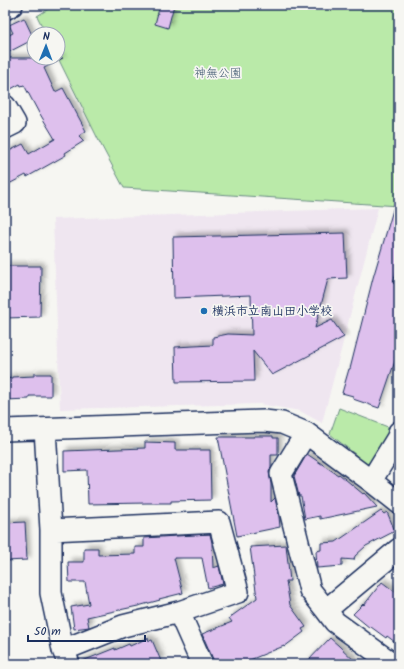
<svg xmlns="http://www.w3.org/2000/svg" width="404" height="669" viewBox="0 0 404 669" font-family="Kalam,'Klee One',sans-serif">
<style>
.built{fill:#efe6f0}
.green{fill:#baeaa9;stroke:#6a8c84}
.building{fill:#dec0ed;stroke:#1b2f5e;filter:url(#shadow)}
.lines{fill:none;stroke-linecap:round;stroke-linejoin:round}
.minor-casing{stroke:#1b2f5e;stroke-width:24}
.minor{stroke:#f6f6f2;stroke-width:21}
.poi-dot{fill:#1f6fb2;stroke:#f6f6f2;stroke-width:1.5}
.labels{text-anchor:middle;stroke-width:3.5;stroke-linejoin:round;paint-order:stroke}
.park-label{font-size:12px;fill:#3b546d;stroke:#f6f6f2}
.poi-label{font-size:12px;font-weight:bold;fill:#1b2f5e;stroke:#f6f6f2;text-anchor:start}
</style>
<defs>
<filter id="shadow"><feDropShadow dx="3.5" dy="-3.5" stdDeviation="2" flood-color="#0004"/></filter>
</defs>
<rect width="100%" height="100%" fill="#f6f6f2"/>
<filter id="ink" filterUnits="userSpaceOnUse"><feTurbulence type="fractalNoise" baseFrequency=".025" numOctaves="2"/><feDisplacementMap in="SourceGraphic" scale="8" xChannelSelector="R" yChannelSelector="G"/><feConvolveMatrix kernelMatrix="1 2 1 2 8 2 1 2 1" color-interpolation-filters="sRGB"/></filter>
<g filter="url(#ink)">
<path class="built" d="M 378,208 L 322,423 L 300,411 L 260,404 L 60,409 L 53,219 Z"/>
<path class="green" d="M 55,5 L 399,5 L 399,206 L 124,188 L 99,141 L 58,58 L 58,34 L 46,34 L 37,16 Z
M 339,408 L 393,429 L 371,472 L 356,455 L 330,434 Z"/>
<path class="building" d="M 160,5 L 174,5 L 168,28 L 155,24 Z
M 24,18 L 34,39 L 5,54 L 5,37 L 13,33 L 9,25 Z
M 5,58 L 63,58 L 44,68 L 55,92 L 63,88 L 86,131 L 79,136 L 84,141 L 65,153 L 66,155 L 27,177 L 26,175 L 5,186 L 5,153 L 23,144 L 29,154 L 55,139 L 40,114 L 40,115 L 24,85 L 21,86 L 20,84 L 11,89 L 5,77 Z
M 395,203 L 399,204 L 399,261 L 393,283 L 399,285 L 399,345 L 395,358 L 396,358 L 379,408 L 353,399 L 353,396 L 342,393 L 349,369 L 350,369 L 373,278 Z
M 345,233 L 347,278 L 328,279 L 315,328 L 332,320 L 344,337 L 272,375 L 253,351 L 254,381 L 176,382 L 175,347 L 213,345 L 213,337 L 228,334 L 252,335 L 251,295 L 174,298 L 173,237 Z
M 5,266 L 41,266 L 40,317 L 5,318 Z
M 34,374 L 51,374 L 51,396 L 29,396 L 29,399 L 5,400 L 5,379 L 12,378 L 12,377 L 34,376 Z
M 254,436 L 273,436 L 273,438 L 278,438 L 278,455 L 271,455 L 271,467 L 269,472 L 271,484 L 271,502 L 275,498 L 279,517 L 280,527 L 237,536 L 218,437 L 254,437 Z
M 145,442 L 175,443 L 175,450 L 210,450 L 211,500 L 171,501 L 171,503 L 147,503 L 88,504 L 87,470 L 64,471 L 64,451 L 145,448 Z
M 307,454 L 338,475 L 339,474 L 363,494 L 364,493 L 377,507 L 320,519 L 320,516 L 305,519 L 301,496 L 299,496 L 294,476 Z
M 381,511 L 384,514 L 387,512 L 395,531 L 366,546 L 355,556 L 354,560 L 342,559 L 342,566 L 317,568 L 316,551 L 321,550 L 321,543 L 336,542 Z
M 25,522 L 27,560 L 5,561 L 5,523 Z
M 210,534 L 212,543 L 213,568 L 219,566 L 223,584 L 208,588 L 202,558 L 174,558 L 183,593 L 159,599 L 160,600 L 138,606 L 87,617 L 89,627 L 74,629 L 71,607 L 89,604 L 85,582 L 69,582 L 68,562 L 84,562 L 84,548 L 98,548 L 98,555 L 135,554 L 135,547 L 144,547 L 144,538 Z
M 286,545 L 290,581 L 286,581 L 290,605 L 306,627 L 302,629 L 304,632 L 284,647 L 284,646 L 240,664 L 214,664 L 213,659 L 202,634 L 232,622 L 229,618 L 257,598 L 250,547 Z
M 382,582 L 399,595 L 399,645 L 387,636 L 386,638 L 371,627 L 370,628 L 353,614 L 363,604 L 364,605 Z
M 148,638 L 149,641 L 152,640 L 161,661 L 153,664 L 81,664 L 80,662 L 115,648 L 115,650 L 129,644 L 130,646 Z
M 330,638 L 339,646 L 358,664 L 305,664 Z"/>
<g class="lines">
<g class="minor-casing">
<path id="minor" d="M 5,9 L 12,5
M 5,106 L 15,123 L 5,128
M 45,429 L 51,530 L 51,593 L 63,650 L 69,664
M 5,430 L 264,421 L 282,423 L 306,433 L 371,481 L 399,503
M 306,433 L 281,474 L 310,590 L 326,610 L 335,622 L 393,664
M 371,481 L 398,437 L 399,432
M 51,530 L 219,522 L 238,592 L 179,612 L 123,626 L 63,650
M 326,610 L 399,549
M 179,612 L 202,664"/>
</g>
<use href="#minor" class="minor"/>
</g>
</g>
<circle class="poi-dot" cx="204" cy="311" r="4"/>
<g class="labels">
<g class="park-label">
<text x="218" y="77">神無公園</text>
</g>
<g class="poi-label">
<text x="212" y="315">横浜市立南山田小学校</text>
</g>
</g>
<rect width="404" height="669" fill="none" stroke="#f6f6f2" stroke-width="20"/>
<rect x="10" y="10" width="384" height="649" fill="none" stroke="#1b2f5e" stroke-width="1.5" filter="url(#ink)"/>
<g transform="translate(46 46) rotate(1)"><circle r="19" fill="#f6f6f2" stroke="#9ea6b7"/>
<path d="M0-3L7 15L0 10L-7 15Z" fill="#1f6fb2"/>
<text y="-6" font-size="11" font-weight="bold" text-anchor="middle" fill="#1b2f5e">N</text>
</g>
<path d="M28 635v6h117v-6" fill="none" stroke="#1b2f5e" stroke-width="2"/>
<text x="34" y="635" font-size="12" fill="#1b2f5e" stroke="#f6f6f2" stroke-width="3" paint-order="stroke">50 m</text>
</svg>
